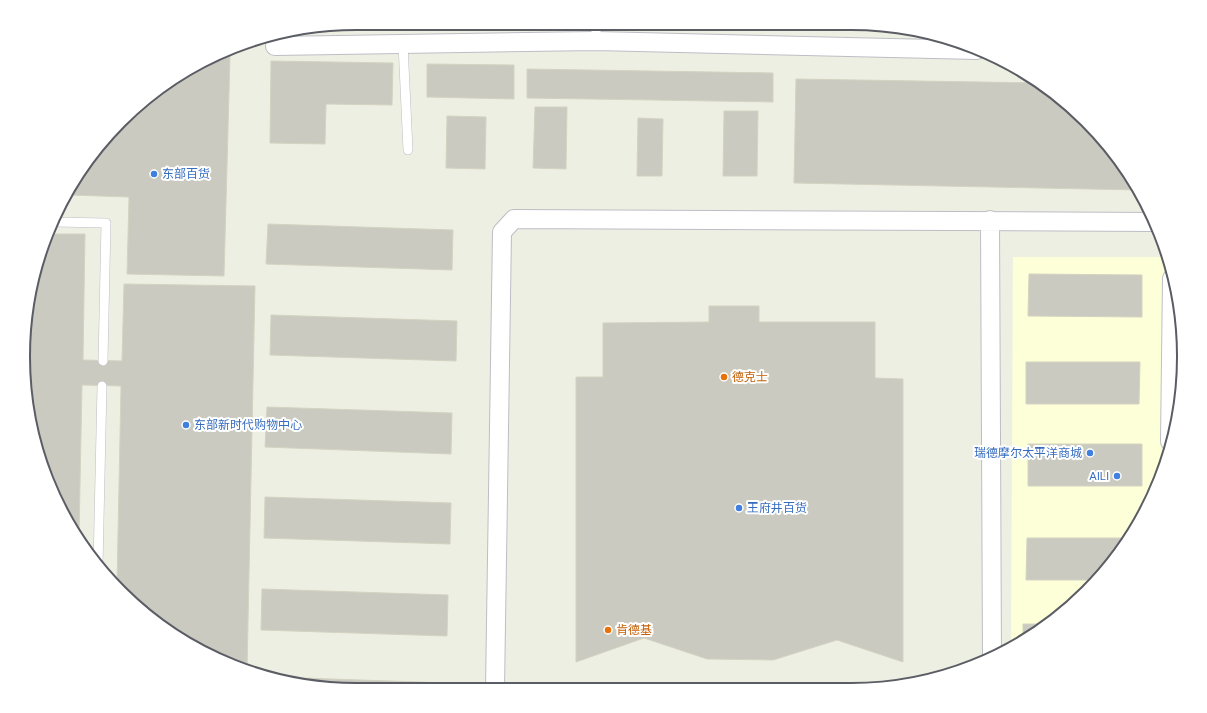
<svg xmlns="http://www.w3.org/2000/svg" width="1207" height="713" viewBox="0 0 1207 713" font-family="'DM Sans','Noto Sans SC',sans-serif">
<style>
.commercial{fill:#fdffd8}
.building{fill:#cacac0;stroke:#d4d3c1}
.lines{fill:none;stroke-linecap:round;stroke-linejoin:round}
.lane-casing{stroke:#bdbec5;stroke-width:10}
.street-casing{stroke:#bdbec5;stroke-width:20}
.secondary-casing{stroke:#bebfc7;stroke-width:24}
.lane{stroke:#fff;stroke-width:9}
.street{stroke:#fff;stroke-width:18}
.secondary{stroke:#fff;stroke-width:22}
.shop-dot{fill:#3f7fe0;stroke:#fff;stroke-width:1.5}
.food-dot{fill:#e8710a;stroke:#fff;stroke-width:1.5}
.labels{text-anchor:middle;stroke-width:4;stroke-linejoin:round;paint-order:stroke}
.shop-label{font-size:12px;fill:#366cbe;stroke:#fff;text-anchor:start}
.food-label{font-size:12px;fill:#c56008;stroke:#fff;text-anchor:start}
.rim{fill:none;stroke:#5b5d65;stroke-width:2}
</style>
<rect width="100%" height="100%" fill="#eeefe3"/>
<path class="commercial" d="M 1013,257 L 1167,257 L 1178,292 L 1178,422 L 1159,484 L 1128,542 L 1086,592 L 1017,645 L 1011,648 Z"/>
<path class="building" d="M 803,24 L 853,24 L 853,27 L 803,28 Z
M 222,56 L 230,56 L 224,276 L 127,274 L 129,197 L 70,195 L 92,154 L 154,92 Z
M 271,61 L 393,63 L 392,105 L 326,104 L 325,144 L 270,143 Z
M 427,64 L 514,65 L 514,99 L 427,97 Z
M 527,69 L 773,73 L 773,102 L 527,98 Z
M 796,79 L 1041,83 L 1086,121 L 1128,171 L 1138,190 L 794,183 Z
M 535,107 L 567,107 L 566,169 L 533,168 Z
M 724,111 L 758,111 L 757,176 L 723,176 Z
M 447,116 L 486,117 L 485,169 L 446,168 Z
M 638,118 L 663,119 L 662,176 L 637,176 Z
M 268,224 L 453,230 L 452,270 L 266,264 Z
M 49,234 L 85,234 L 83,360 L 122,361 L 124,284 L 255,286 L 247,671 L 171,634 L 117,583 L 121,386 L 82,385 L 79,536 L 41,464 L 23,357 L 41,250 Z
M 1029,274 L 1142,275 L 1142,317 L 1028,316 Z
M 709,306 L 759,306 L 759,322 L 875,322 L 875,378 L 903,379 L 903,662 L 837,640 L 773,660 L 707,659 L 644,638 L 576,662 L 576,377 L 603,377 L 603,323 L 709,322 Z
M 271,315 L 457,321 L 456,361 L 270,355 Z
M 1026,362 L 1140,362 L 1139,404 L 1026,404 Z
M 267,407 L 452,413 L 451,454 L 265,447 Z
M 1028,444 L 1142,444 L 1142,486 L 1028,486 Z
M 265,497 L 451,503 L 450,544 L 264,538 Z
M 1027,538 L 1130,538 L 1096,580 L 1026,580 Z
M 262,589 L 448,595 L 447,636 L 261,630 Z
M 1023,624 L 1045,624 L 1023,641 Z
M 273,677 L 448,683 L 448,689 L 334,689 Z"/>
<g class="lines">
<g class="lane-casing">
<path id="lane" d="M 596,23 L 596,41
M 403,44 L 408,150
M 55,222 L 106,223 L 103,361
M 98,566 L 102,386"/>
</g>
<g class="street-casing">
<path id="street" d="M 275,46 L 596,41 L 977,50
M 990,220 L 992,657
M 495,689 L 502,232 L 514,219 L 1155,222"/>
</g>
<g class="secondary-casing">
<path id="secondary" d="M 1172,441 L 1174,279"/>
</g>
<use href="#lane" class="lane"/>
<use href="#street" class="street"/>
<use href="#secondary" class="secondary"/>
</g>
<g class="shop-dot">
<circle cx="154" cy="174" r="4"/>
<circle cx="186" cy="425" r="4"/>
<circle cx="1090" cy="453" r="4"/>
<circle cx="1117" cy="476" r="4"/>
<circle cx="739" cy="508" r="4"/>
</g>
<g class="food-dot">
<circle cx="724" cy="377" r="4"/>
<circle cx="608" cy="630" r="4"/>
</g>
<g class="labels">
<g class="shop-label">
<text x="162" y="178">东部百货</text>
<text x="194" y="429">东部新时代购物中心</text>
<text x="1082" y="457" text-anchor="end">瑞德摩尔太平洋商城</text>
<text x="1109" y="480" text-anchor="end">AILI</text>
<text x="747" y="512">王府井百货</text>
</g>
<g class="food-label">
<text x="732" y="381">德克士</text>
<text x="616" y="634">肯德基</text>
</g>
</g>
<path d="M0 0H1207V713H0ZM356 30H851A326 326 0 0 1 1177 356V357A326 326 0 0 1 851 683H356A326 326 0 0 1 30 357V356A326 326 0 0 1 356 30Z" fill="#fff" fill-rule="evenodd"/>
<path class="rim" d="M356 30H851A326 326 0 0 1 1177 356V357A326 326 0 0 1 851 683H356A326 326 0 0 1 30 357V356A326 326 0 0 1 356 30Z"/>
</svg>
